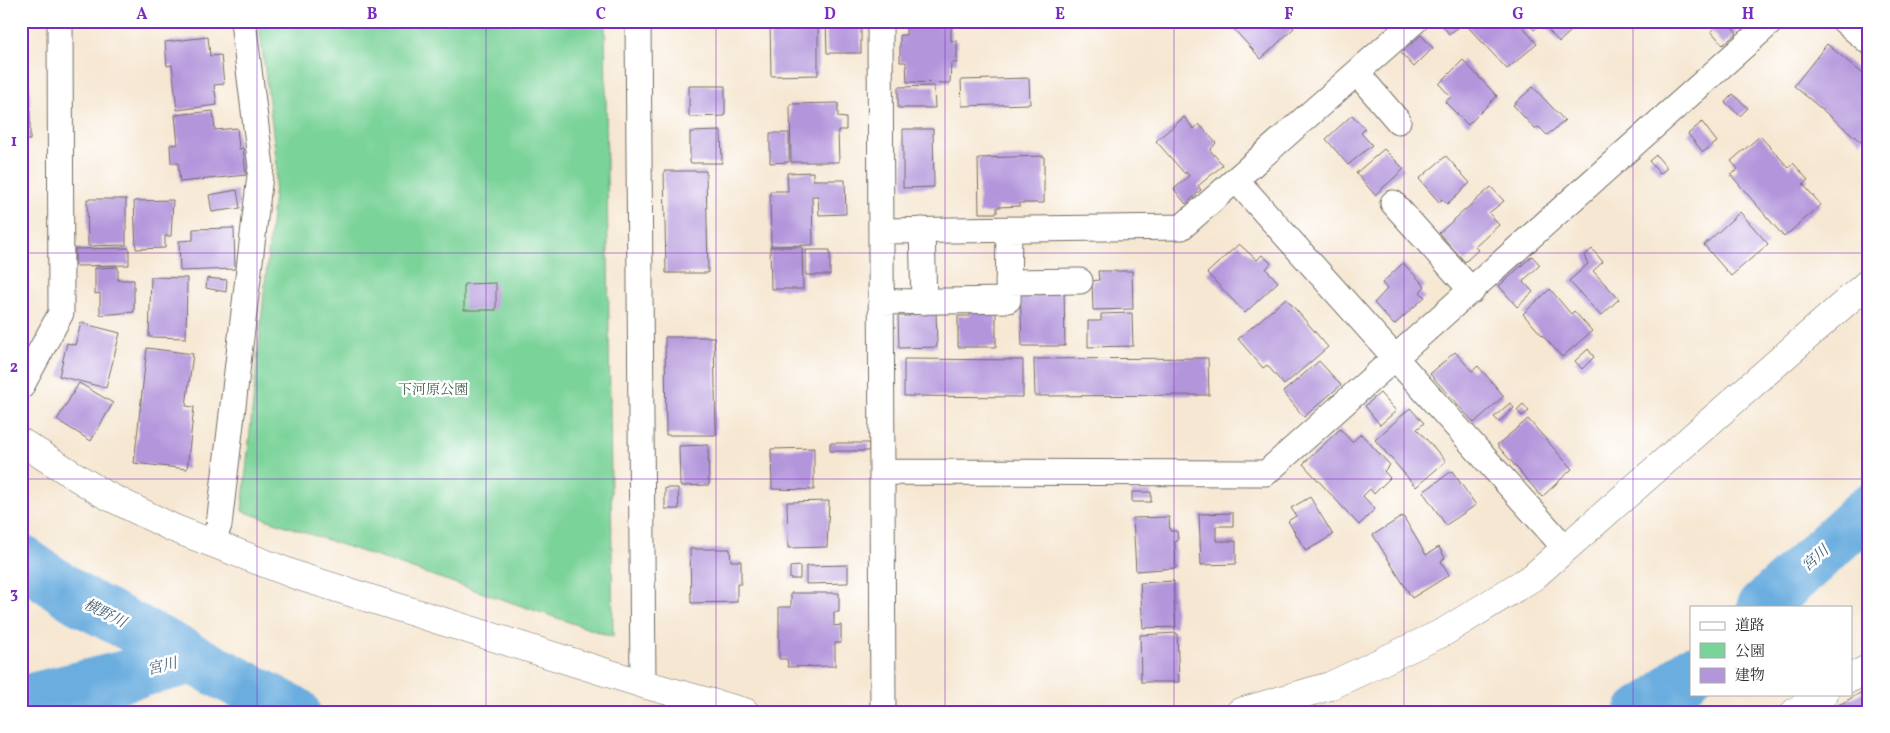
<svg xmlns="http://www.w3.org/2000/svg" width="1890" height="733" viewBox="0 0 1890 733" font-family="Vollkorn,'Noto Serif JP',serif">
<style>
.green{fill:#7ad399;stroke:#527f62}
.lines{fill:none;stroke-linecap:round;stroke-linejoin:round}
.river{stroke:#6aaddf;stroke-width:51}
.building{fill:#b395db}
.minor-casing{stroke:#726d65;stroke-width:27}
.tertiary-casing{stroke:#726d65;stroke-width:29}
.primary-casing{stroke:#726d65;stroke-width:29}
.minor{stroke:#fff;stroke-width:25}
.tertiary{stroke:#fff;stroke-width:28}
.primary{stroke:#fff;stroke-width:28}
.grid{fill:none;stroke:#7b2cbf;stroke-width:1;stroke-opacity:0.55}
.labels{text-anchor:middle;stroke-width:5;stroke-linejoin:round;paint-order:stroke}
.park-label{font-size:14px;fill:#435d4c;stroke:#fff}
.water-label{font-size:15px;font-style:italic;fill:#445f73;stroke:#fff}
.neatline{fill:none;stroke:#7b2cbf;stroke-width:2}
.grid-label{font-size:16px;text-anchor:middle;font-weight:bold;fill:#7b2cbf}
</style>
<rect width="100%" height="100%" fill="#fff"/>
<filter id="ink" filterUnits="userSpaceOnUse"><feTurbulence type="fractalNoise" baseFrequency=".02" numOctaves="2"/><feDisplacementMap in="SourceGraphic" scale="10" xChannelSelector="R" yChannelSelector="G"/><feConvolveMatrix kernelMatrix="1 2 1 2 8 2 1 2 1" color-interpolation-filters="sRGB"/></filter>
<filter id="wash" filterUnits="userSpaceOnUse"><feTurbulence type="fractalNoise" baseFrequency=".0096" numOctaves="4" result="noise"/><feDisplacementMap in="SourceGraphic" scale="20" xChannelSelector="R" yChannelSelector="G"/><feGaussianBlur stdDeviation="1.12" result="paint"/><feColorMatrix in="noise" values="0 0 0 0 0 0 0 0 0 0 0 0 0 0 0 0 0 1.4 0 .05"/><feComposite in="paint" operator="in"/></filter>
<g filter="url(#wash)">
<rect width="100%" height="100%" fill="#f6e7d2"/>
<path class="green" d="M 426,21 L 605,21 L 613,637 L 242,511 L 277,165 L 259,24 Z"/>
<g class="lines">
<path class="river" d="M 21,560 L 78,599 L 295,712
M 1762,607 L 1869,509
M 21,705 L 37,697 L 193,659
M 1640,712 L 1660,700 L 1691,671"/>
</g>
<g id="blocks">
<path class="building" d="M 770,21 L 818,21 L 818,75 L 771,76 Z
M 826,21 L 861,21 L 861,53 L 827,53 Z
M 1236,21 L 1288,21 L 1294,28 L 1261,59 L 1231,26 Z
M 1439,21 L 1467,21 L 1449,34 Z
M 1475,21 L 1518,21 L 1537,44 L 1507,69 L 1468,27 Z
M 1526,21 L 1582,21 L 1559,42 L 1542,23 L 1534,30 Z
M 1722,21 L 1727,21 L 1737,33 L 1723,45 L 1711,31 Z
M 906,22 L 951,22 L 951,41 L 957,41 L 957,63 L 951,63 L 950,83 L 907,82 L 906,62 L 900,62 L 900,35 L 906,35 Z
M 1421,35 L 1433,48 L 1414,67 L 1401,53 Z
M 208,37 L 210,56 L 221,55 L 224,84 L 214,85 L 217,105 L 177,110 L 172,65 L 167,66 L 165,42 Z
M 1827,44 L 1869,79 L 1869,132 L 1861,142 L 1794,86 Z
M 1463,60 L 1497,96 L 1468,125 L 1445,102 L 1451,97 L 1439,84 Z
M 1029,78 L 1030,104 L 962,106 L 961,80 Z
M 21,85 L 30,85 L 30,140 L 26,140 L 26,155 L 21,155 Z
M 689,86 L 725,86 L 725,116 L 689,117 Z
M 934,86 L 935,108 L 898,108 L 898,87 Z
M 1533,87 L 1565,121 L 1547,135 L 1539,127 L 1535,129 L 1513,105 Z
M 1733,94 L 1748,108 L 1740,116 L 1725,102 Z
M 838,103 L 838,117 L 846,118 L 846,130 L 838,130 L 839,162 L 791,162 L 790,104 Z
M 213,111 L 215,130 L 237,128 L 239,149 L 243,148 L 246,175 L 180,182 L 178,163 L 171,163 L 170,145 L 178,144 L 175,115 Z
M 1352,115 L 1365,129 L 1361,133 L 1372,145 L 1348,165 L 1326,139 Z
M 1184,117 L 1194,129 L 1199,124 L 1216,143 L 1210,150 L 1223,165 L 1198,186 L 1201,190 L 1186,204 L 1174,189 L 1189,176 L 1186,172 L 1185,174 L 1156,141 Z
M 1702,122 L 1717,142 L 1703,152 L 1688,134 Z
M 903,129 L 933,129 L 934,187 L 903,188 Z
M 721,131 L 722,163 L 690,163 L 690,132 Z
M 770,133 L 789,133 L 789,162 L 770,163 Z
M 1760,136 L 1789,168 L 1793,163 L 1808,180 L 1803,184 L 1821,205 L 1784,237 L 1731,175 L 1738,169 L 1731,161 Z
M 1384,149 L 1404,169 L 1375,195 L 1356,173 Z
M 1656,155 L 1667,168 L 1660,174 L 1649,161 Z
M 1044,156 L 1044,203 L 1019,203 L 1020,206 L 997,207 L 997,213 L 979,213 L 978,158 Z
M 1446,156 L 1470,183 L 1447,204 L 1442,199 L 1439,202 L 1419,179 Z
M 664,171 L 706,171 L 708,273 L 666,273 Z
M 813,172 L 813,180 L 845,180 L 846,214 L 819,215 L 818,196 L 812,196 L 813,245 L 771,246 L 770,191 L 788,191 L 787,173 Z
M 1491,187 L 1504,201 L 1489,213 L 1499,225 L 1475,247 L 1478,250 L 1465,262 L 1439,233 Z
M 237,190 L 240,208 L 212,212 L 209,195 Z
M 87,199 L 126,199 L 126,245 L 88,246 Z
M 173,200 L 171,236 L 165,236 L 165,248 L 136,249 L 134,201 Z
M 1740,212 L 1768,244 L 1731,276 L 1704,245 Z
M 234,228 L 235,269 L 180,271 L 179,241 L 193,240 L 193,229 Z
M 26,233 L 27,254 L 21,254 L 21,234 Z
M 1239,244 L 1257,260 L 1262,255 L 1271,263 L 1266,269 L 1278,282 L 1245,313 L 1207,273 Z
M 770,247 L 802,247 L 803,289 L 771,289 Z
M 129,248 L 129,265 L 75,266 L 75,249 Z
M 1592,249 L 1603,262 L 1593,271 L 1619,299 L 1601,316 L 1569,281 L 1588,264 L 1584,256 Z
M 806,250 L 830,250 L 830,275 L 806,275 Z
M 1532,256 L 1540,265 L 1523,281 L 1533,292 L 1517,307 L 1499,286 Z
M 1403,263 L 1425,286 L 1420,292 L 1425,297 L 1394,325 L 1374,303 L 1387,289 L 1382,283 Z
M 118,267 L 118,280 L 134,280 L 134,312 L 100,315 L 100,293 L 95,294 L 95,268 Z
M 1098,271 L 1132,271 L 1133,309 L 1093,310 L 1092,281 L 1099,280 Z
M 151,277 L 187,278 L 186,338 L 149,337 Z
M 207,278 L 227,280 L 226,292 L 206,288 Z
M 496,283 L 496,310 L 464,310 L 464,284 Z
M 1064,286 L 1065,346 L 1022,346 L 1020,287 Z
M 1550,289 L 1571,314 L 1574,311 L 1592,331 L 1562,357 L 1523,314 Z
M 1286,298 L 1328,347 L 1284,385 L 1267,365 L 1263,368 L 1238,339 Z
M 970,307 L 996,307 L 996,347 L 958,347 L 958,316 L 970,316 Z
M 936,309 L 937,347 L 899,348 L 898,316 L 910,316 L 910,310 Z
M 1132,313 L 1133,346 L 1088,347 L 1088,321 L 1101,321 L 1101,314 Z
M 81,323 L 120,333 L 106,388 L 59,376 L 67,343 L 75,345 Z
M 665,337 L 714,337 L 716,435 L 666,435 Z
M 147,348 L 193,354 L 186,406 L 194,407 L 187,469 L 134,463 Z
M 1588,349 L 1594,357 L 1582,369 L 1575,361 Z
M 1455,352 L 1472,371 L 1478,366 L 1504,396 L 1474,423 L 1430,374 Z
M 1208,358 L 1209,395 L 1035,396 L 1034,359 Z
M 904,359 L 1023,360 L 1023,397 L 904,396 Z
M 1319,361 L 1341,385 L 1304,417 L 1283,392 Z
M 79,383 L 113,403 L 91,441 L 57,420 Z
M 1380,393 L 1396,411 L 1380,425 L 1365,406 Z
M 1510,403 L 1514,408 L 1499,422 L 1494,417 Z
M 1523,404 L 1529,411 L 1522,416 L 1517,410 Z
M 1410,408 L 1424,423 L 1417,429 L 1446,461 L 1416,487 L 1375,440 Z
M 1528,419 L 1572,469 L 1542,497 L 1497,445 Z
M 1340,429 L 1352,442 L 1361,434 L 1390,465 L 1384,471 L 1390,478 L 1374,494 L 1370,489 L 1363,496 L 1375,509 L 1359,525 L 1303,464 Z
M 830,443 L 869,443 L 869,451 L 830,451 Z
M 708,445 L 709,485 L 680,486 L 679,446 Z
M 814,448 L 814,490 L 772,489 L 771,449 Z
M 1452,471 L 1476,505 L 1446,525 L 1423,492 Z
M 665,488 L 678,488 L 679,509 L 665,509 Z
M 1132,492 L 1151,492 L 1151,502 L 1132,502 Z
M 1310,497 L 1333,535 L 1306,551 L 1288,521 L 1296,516 L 1291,508 Z
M 829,501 L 827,547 L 788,548 L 787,502 Z
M 1233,513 L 1233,526 L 1216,526 L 1216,541 L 1236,541 L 1236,564 L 1201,565 L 1199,514 Z
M 1403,516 L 1426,555 L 1439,547 L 1445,558 L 1441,561 L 1449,575 L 1412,598 L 1373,535 Z
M 1169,517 L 1170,531 L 1177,531 L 1178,541 L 1175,541 L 1176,568 L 1136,571 L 1133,518 Z
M 690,549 L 730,549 L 731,561 L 741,561 L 741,584 L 737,584 L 737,602 L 691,603 Z
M 848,565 L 848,583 L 806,584 L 806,566 Z
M 800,566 L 800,579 L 790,579 L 790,567 Z
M 1174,581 L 1176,627 L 1143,628 L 1140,583 Z
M 791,593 L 839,593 L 839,612 L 834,612 L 834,626 L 841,625 L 841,643 L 835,643 L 835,666 L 788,667 L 787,659 L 779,659 L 779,607 L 791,607 Z
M 1177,633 L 1179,682 L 1141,682 L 1140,635 Z
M 1869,688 L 1869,712 L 1834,712 L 1832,709 Z"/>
</g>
</g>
<g filter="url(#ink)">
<use href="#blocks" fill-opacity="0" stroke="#726d65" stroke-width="1"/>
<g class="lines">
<g class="minor-casing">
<path id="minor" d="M 638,21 L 643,684
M 880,21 L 883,712
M 1844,21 L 1869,42
M 1357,73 L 1398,121
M 1237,181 L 1565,548
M 1393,203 L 1472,291
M 922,230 L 924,302
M 881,231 L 1182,227 L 1415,21
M 1008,282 L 1080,281
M 882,302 L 1008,300 L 1009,229
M 21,387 L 61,313 L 60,21
M 883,472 L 1266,473 L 1772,21
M 212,543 L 219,525 L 261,167 L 243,21"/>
</g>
<g class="tertiary-casing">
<path id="tertiary" d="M 21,442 L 102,493 L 173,528 L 212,543 L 298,576 L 643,684 L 745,712
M 1240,712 L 1330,686 L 1444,632 L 1533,577 L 1869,282"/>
</g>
<g class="primary-casing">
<path id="primary" d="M 1851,678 L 1869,668
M 1795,712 L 1824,694"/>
</g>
<use href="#minor" class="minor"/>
<use href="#tertiary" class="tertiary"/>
<use href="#primary" class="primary"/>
</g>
</g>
<path class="grid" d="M 257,21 L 257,712M 486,21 L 486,712M 716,21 L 716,712M 945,21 L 945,712M 1174,21 L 1174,712M 1404,21 L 1404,712M 1633,21 L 1633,712M 21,253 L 1869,253M 21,479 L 1869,479"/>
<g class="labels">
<g class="park-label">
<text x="433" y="394">下河原公園</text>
</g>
<g class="water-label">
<text transform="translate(1815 558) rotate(-42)" y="5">宮川</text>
<text transform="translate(105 613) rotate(27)" y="5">横野川</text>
<text transform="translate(162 666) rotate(-14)" y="5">宮川</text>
</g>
</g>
<rect width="1890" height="733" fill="none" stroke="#fff" stroke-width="55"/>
<rect x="1690" y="606" width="162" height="90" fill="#ffffff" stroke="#aaaaaa"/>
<rect x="1700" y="622" width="25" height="8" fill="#ffffff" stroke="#aaaaaa"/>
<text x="1735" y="630" font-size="15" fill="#2b2b2b">道路</text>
<rect x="1700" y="643" width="25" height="15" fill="#7ad399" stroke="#aaaaaa"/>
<text x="1735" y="656" font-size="15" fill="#2b2b2b">公園</text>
<rect x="1700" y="668" width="25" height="15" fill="#b395db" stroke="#aaaaaa"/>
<text x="1735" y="680" font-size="15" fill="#2b2b2b">建物</text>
<rect x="28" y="28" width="1834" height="678" class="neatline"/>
<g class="grid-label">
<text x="142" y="19">A</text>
<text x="372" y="19">B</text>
<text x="601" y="19">C</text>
<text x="830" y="19">D</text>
<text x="1060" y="19">E</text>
<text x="1289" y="19">F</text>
<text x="1518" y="19">G</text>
<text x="1748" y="19">H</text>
<text x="14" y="146">1</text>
<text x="14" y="372">2</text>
<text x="14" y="598">3</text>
</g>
</svg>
